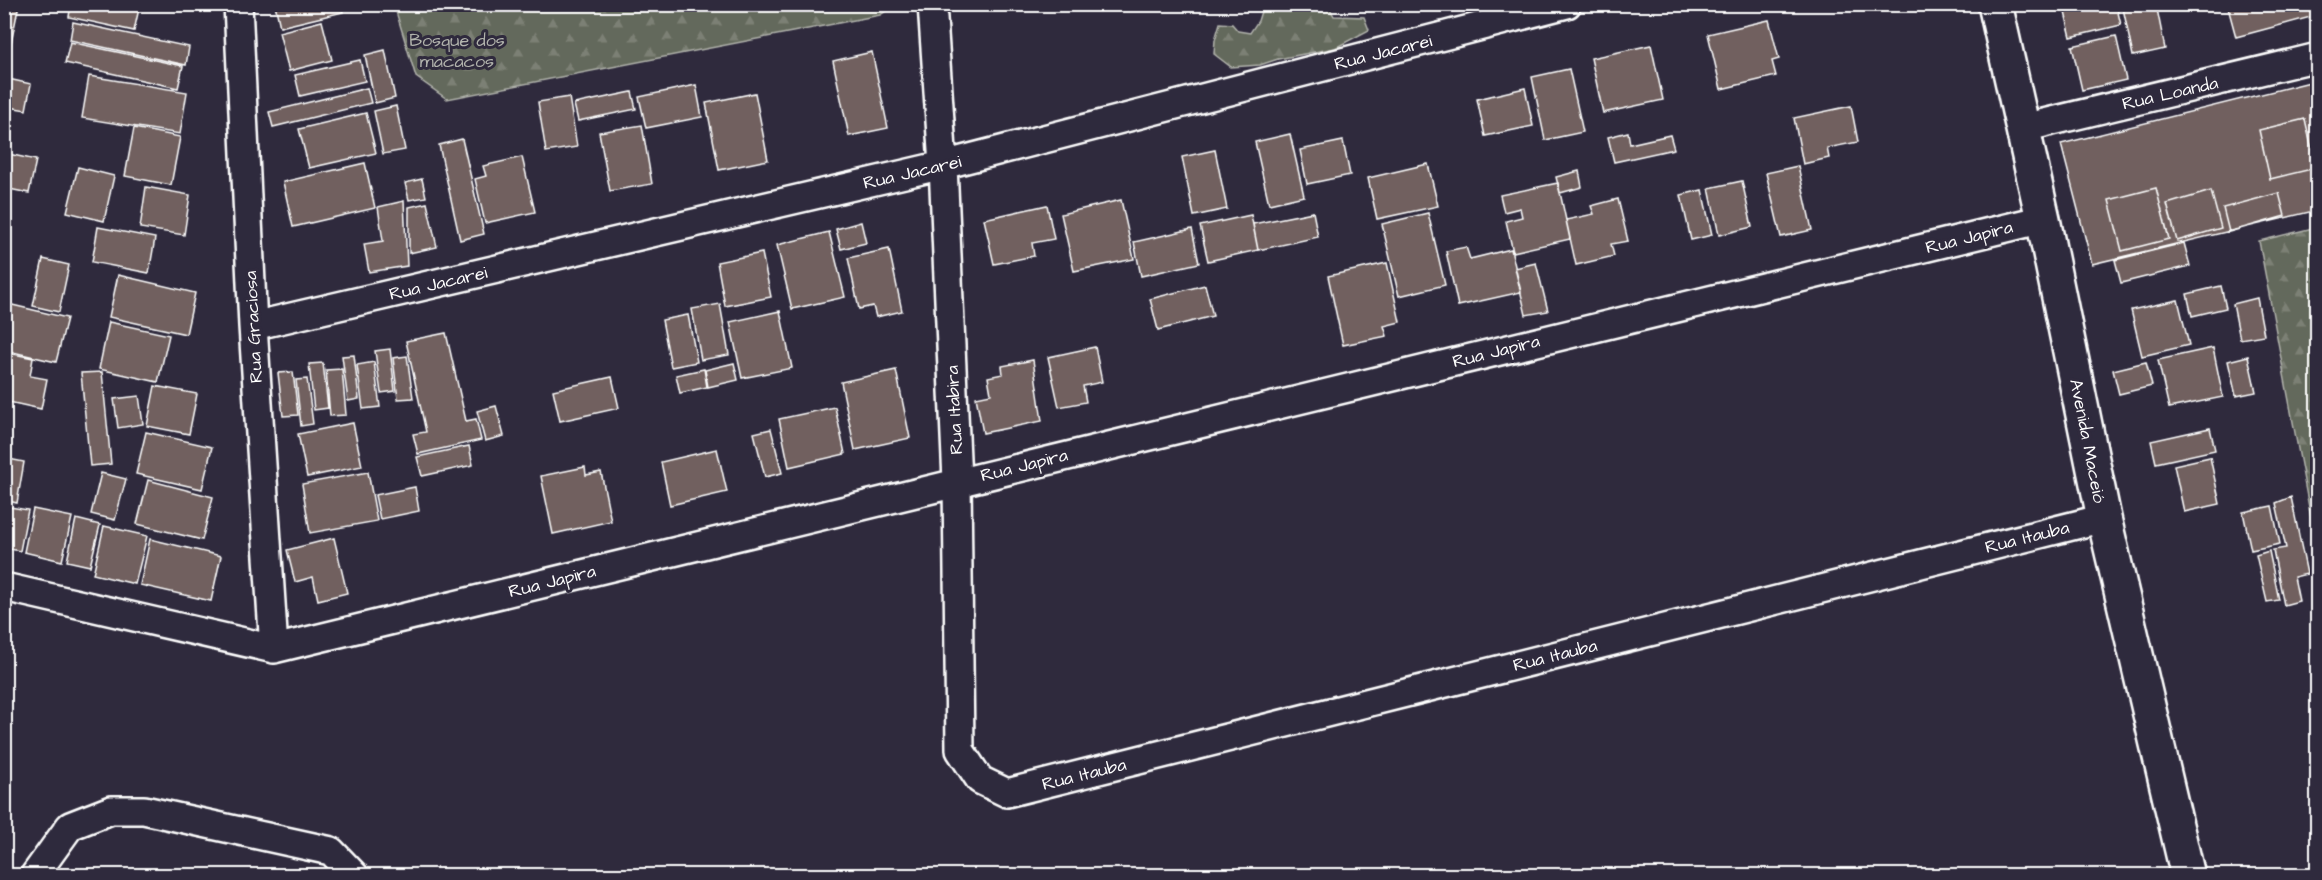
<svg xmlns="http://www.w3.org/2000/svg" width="2322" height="880" viewBox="0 0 2322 880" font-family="'Architects Daughter',sans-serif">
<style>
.forest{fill:url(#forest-firs);stroke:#b2b4ad;stroke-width:1.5}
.building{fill:#71615e;stroke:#fff;stroke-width:1.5}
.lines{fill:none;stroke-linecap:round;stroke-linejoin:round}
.street-casing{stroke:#fff;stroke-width:32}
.secondary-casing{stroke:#fff;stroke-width:38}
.street{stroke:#2f2a3d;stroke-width:27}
.secondary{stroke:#2f2a3d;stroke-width:33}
.labels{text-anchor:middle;stroke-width:6;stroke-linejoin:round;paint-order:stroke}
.park-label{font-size:18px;fill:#b2b4ad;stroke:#2f2a3d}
.street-label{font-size:18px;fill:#fff;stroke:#2f2a3d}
</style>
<defs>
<pattern id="forest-firs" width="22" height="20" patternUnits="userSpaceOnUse" patternTransform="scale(1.5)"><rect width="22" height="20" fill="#64695b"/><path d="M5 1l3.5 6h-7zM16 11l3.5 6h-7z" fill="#7b8074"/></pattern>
</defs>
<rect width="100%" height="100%" fill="#2f2a3d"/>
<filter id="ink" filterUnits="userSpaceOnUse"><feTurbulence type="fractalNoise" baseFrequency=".0167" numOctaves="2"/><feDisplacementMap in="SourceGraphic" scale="12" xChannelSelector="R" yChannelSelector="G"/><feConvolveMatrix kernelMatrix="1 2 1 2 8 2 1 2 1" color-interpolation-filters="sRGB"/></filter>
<g filter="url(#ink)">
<path class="forest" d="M 394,5 L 394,4 L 895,5 L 880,15 L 447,99 L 416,77 Z
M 1263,5 L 1328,5 L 1334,16 L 1364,17 L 1369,30 L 1335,48 L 1278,59 L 1260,65 L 1231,67 L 1214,54 L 1215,40 L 1220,23 L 1232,24 L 1238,31 L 1250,33 L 1258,21 Z
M 2317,227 L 2318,227 L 2317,550 L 2259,241 Z"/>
<path class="building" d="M 71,4 L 140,4 L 134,31 L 69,17 Z
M 275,4 L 341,4 L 343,12 L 280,27 Z
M 2063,4 L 2116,4 L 2121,25 L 2071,37 Z
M 2141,4 L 2156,4 L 2165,49 L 2133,56 L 2123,8 Z
M 2227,4 L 2318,4 L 2318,15 L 2236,37 Z
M 4,6 L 18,9 L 9,53 L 4,52 Z
M 1769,20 L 1779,59 L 1772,61 L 1776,76 L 1721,89 L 1708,34 Z
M 322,21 L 332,60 L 289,71 L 279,32 Z
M 73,22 L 189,47 L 186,65 L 70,40 Z
M 2116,36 L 2126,80 L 2082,90 L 2072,46 Z
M 70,42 L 183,66 L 178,88 L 65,63 Z
M 1651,45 L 1663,100 L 1603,113 L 1591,58 Z
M 385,50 L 395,98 L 375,103 L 365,55 Z
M 872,52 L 888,128 L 849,136 L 833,61 Z
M 360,60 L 365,81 L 300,96 L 295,75 Z
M 1569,69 L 1583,132 L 1545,140 L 1532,77 Z
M 89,76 L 187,92 L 180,134 L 82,118 Z
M 4,78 L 31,84 L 26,110 L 4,106 Z
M 2318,80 L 2318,210 L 2092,264 L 2061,144 Z
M 696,85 L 702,117 L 646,128 L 639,97 Z
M 367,88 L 371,103 L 273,127 L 269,112 Z
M 1525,88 L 1533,126 L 1485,136 L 1477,99 Z
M 632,92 L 636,109 L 578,121 L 574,104 Z
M 755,93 L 768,160 L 719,170 L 706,103 Z
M 569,97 L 577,147 L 546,152 L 538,102 Z
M 396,106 L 405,150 L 383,154 L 374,111 Z
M 1851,106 L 1858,142 L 1827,148 L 1829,158 L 1803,164 L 1794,118 Z
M 366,113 L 376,153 L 309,168 L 299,129 Z
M 2305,119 L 2316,168 L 2270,179 L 2259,130 Z
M 2318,123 L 2318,146 L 2313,124 Z
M 642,125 L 652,184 L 610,191 L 599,132 Z
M 134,128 L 180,137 L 171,185 L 125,176 Z
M 1628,132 L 1630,144 L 1670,135 L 1674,149 L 1614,162 L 1608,137 Z
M 1290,134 L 1304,196 L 1269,204 L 1255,142 Z
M 462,139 L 484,234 L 460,240 L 439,145 Z
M 1343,141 L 1350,175 L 1307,184 L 1300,150 Z
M 1215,150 L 1227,209 L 1194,216 L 1182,157 Z
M 4,153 L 36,160 L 29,193 L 4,188 Z
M 522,157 L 535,212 L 485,223 L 475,179 L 486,176 L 483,166 Z
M 365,163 L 375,208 L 293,227 L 283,182 Z
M 1428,164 L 1438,206 L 1377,219 L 1368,178 Z
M 1798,166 L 1812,230 L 1781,237 L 1766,173 Z
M 78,167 L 114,176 L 104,221 L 67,212 Z
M 1579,171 L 1582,187 L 1560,193 L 1556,177 Z
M 422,179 L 426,197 L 409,200 L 405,183 Z
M 1742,181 L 1752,227 L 1719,235 L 1709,188 Z
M 1558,183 L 1570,239 L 1513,252 L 1506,221 L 1522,217 L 1520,208 L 1504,212 L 1500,195 Z
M 146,187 L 190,195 L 184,235 L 140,228 Z
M 2156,188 L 2169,239 L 2122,251 L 2109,200 Z
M 1702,190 L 1712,235 L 1691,240 L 1681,195 Z
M 2211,191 L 2221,228 L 2177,241 L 2167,204 Z
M 2279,193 L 2285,216 L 2229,232 L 2223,208 Z
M 1618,199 L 1628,241 L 1611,244 L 1614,256 L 1576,265 L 1566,220 L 1594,214 L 1591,206 Z
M 1121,200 L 1134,259 L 1074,271 L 1061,214 Z
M 404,201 L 407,266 L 369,272 L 364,244 L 383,241 L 378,207 Z
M 427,203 L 437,247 L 409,253 L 409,207 Z
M 1047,205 L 1054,239 L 1032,243 L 1034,256 L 994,264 L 984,219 Z
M 1313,212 L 1318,237 L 1258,250 L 1253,224 Z
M 1428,213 L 1445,285 L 1399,296 L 1382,224 Z
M 1251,215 L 1258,250 L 1208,261 L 1200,226 Z
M 861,222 L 866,243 L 841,249 L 836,229 Z
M 98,227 L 155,238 L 149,273 L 92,262 Z
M 1192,229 L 1199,263 L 1141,276 L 1134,242 Z
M 829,232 L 845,297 L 792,309 L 777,245 Z
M 2184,243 L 2190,266 L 2121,283 L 2115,260 Z
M 1466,247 L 1470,259 L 1511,249 L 1521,292 L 1458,306 L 1446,251 Z
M 889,249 L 902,311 L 876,317 L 873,306 L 859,309 L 848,258 Z
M 762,253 L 771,297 L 725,306 L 717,262 Z
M 43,259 L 69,265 L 59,312 L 33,306 Z
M 1387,263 L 1400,322 L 1384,326 L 1387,336 L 1343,345 L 1328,276 Z
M 1536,263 L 1548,311 L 1526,315 L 1515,268 Z
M 118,275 L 195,293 L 186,334 L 109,317 Z
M 1205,285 L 1213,316 L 1158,330 L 1150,299 Z
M 2221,286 L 2226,308 L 2192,316 L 2187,294 Z
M 2257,298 L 2264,335 L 2240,339 L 2233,304 Z
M 2178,300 L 2189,345 L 2142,356 L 2131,310 Z
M 4,303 L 67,318 L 56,362 L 4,350 Z
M 720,304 L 729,355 L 701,360 L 692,309 Z
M 780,311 L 792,368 L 742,378 L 730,322 Z
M 688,315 L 697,362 L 671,367 L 662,320 Z
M 109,322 L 169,335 L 158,382 L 99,369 Z
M 446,333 L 466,421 L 476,419 L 481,440 L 418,454 L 413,434 L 426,432 L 406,341 Z
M 1095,347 L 1102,382 L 1083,386 L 1086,402 L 1059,407 L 1048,357 Z
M 2213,348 L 2223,397 L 2169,408 L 2158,360 Z
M 390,349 L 395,391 L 381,393 L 375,351 Z
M 4,352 L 33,358 L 30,376 L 47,379 L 41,409 L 4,401 Z
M 354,355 L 359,399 L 348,401 L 342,356 Z
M 407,356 L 413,398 L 398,399 L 393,358 Z
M 2248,356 L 2256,392 L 2236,396 L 2228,361 Z
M 1033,360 L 1042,421 L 983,433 L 976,397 L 991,394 L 988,377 L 1003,374 L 1002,366 Z
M 374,362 L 380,407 L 363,409 L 357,365 Z
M 2146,362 L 2152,386 L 2119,394 L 2113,370 Z
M 323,363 L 328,408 L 314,410 L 309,364 Z
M 734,363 L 738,380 L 708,387 L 705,370 Z
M 342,369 L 346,415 L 330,416 L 326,370 Z
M 704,369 L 707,387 L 680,393 L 676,375 Z
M 896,370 L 910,438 L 855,450 L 841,382 Z
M 102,372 L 111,464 L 90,466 L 81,373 Z
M 293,372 L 298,415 L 283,416 L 278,373 Z
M 612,377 L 619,408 L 560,421 L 553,390 Z
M 307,379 L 313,424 L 301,426 L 296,380 Z
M 155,386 L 197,394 L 189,434 L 147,426 Z
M 139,396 L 143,424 L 118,428 L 114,399 Z
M 496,406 L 504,436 L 485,441 L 477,411 Z
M 835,407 L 845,454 L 789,467 L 779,419 Z
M 353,423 L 362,466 L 307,477 L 298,434 Z
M 2210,428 L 2215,450 L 2156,463 L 2151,441 Z
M 771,429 L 782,473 L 765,477 L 754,433 Z
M 146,432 L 212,447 L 202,489 L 136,474 Z
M 469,446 L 473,465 L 422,476 L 417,457 Z
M 717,449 L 727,492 L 670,505 L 661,462 Z
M 2210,457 L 2220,504 L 2184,512 L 2174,465 Z
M 4,458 L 24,462 L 17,503 L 4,500 Z
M 585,467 L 586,475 L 601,472 L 611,521 L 553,534 L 541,476 Z
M 368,472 L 377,521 L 310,533 L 302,484 Z
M 101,473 L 126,479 L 115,520 L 91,514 Z
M 148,480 L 213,497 L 202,540 L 137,524 Z
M 415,487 L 419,511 L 380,519 L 375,495 Z
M 2291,497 L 2307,574 L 2294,577 L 2299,601 L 2284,605 L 2273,550 L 2286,548 L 2276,503 Z
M 4,506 L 28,510 L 20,551 L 4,548 Z
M 2272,506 L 2280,544 L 2251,550 L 2243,512 Z
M 33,509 L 72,517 L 62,561 L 24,552 Z
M 76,519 L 100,525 L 90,566 L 67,561 Z
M 104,526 L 147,536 L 135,584 L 93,574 Z
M 334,538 L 347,593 L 318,600 L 313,577 L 295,582 L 287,550 Z
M 150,539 L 221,556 L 211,601 L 140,585 Z
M 2269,551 L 2279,600 L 2267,602 L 2256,555 Z"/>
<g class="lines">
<g class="street-casing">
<path id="street" d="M 238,4 L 253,326 L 274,649
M 932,4 L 943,165 L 957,481 L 960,750 L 980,780 L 1007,793 L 2104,518
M 2023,128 L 2318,57
M 253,326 L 943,165 L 1567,4
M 4,587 L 274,649 L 2043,219
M 34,876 L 70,826 L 111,810 L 144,810 L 331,851 L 355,876"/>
</g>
<g class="secondary-casing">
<path id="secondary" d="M 1995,4 L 2043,219 L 2104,518 L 2188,876"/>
</g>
<use href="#street" class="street"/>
<use href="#secondary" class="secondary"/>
</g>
</g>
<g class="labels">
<g class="park-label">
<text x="457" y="46">Bosque dos<tspan x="457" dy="21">macacos</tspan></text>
</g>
<g class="street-label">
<text transform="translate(1383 52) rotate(-14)" y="6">Rua Jacarei</text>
<text transform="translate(2170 93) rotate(-13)" y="6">Rua Loanda</text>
<text transform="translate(912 172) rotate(-13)" y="6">Rua Jacarei</text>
<text transform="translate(1969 237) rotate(-14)" y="6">Rua Japira</text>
<text transform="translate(438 283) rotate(-13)" y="6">Rua Jacarei</text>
<text transform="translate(253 327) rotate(-93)" y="6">Rua Graciosa</text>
<text transform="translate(1496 351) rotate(-14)" y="6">Rua Japira</text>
<text transform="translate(954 410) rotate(-93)" y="6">Rua Itabira</text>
<text transform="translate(2088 441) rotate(79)" y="6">Avenida Maceió</text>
<text transform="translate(1024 465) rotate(-14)" y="6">Rua Japira</text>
<text transform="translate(2027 537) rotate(-14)" y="6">Rua Itauba</text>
<text transform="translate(552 581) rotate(-14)" y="6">Rua Japira</text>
<text transform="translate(1555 655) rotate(-14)" y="6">Rua Itauba</text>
<text transform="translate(1084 774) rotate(-14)" y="6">Rua Itauba</text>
</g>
</g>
<rect width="2322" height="880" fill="none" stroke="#2f2a3d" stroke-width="24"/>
<rect x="12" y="12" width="2298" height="856" fill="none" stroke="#fff" stroke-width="2" filter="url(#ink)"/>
</svg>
